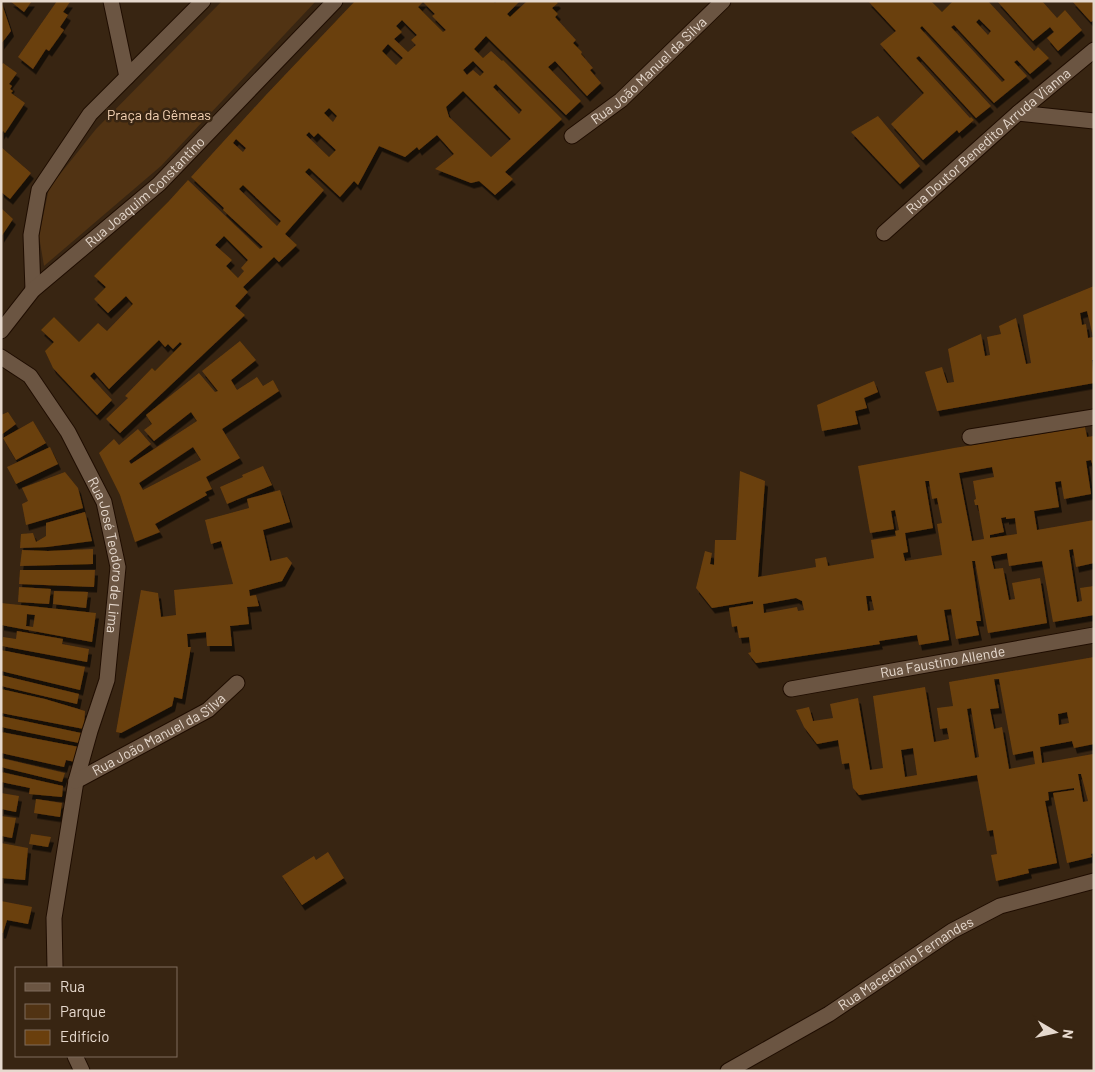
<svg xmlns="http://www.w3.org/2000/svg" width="1095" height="1072" viewBox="0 0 1095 1072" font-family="Barlow,sans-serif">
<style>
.green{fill:#513313}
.building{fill:#6a3f0d;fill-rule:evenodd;filter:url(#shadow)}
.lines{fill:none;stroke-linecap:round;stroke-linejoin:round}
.minor-casing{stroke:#1f0d00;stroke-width:17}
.minor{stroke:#6b5542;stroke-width:15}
.labels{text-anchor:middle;stroke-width:5;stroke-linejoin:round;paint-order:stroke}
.street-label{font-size:14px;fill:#e6d9ce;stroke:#382512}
.park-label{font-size:14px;fill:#f7d5b7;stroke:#382512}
</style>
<defs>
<filter id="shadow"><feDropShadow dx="3" dy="5.5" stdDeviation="0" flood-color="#0009"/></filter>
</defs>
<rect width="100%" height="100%" fill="#382512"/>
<path class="green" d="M 222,1 L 316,1 L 161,166 L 44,266 L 39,236 L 49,188 L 96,129 Z"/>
<path class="building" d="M 1,1 L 11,31 L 1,44 Z
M 10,1 L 32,1 L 24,12 Z
M 57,1 L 70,2 L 63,12 L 68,15 L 60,27 L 64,30 L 49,51 L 46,49 L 33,69 L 18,57 Z
M 355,1 L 494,1 L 495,3 L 496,1 L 520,1 L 507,14 L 510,17 L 527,1 L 556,1 L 558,3 L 552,8 L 558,14 L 555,17 L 576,40 L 573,43 L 582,52 L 581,54 L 593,68 L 590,70 L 601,83 L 587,96 L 555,61 L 548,67 L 581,101 L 566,115 L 486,36 L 474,49 L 483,58 L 491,51 L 502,61 L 503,60 L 562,119 L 505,172 L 513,179 L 495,195 L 479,181 L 471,183 L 435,169 L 454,154 L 437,135 L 419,150 L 417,147 L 405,157 L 379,146 L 358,185 L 354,181 L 340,197 L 309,168 L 305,172 L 324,190 L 285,234 L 297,245 L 279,262 L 274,257 L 243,287 L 248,292 L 235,306 L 245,315 L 120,433 L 106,419 L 128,398 L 125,396 L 152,368 L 155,371 L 182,344 L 180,342 L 173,349 L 168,344 L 165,347 L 159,340 L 109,389 L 94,372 L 90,376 L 112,400 L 97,415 L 53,368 L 45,351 L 54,342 L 41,330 L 54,317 L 79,342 L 98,323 L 107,331 L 133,304 L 126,296 L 108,313 L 94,299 L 106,287 L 94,276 L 169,201 L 188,180 L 260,249 L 263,247 L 223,210 L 224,208 L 191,177 L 265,96 ZM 423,2 L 435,14 L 432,16 L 446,30 L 443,32 L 418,7 ZM 402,20 L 417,35 L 411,40 L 416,45 L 408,52 L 394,39 L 402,32 L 396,26 ZM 388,44 L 403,58 L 396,65 L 382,51 ZM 473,61 L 484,72 L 480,76 L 473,70 L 467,75 L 463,70 ZM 496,84 L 522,110 L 519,114 L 493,87 ZM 463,91 L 511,139 L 491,157 L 449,117 L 446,107 ZM 329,108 L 337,116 L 333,122 L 324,113 ZM 309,132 L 314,137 L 318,133 L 336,150 L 329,157 L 306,135 ZM 236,139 L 246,148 L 243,152 L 233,143 ZM 243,185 L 281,221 L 277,226 L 239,189 ZM 224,236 L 248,260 L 241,268 L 244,271 L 238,278 L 226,266 L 232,260 L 215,245 Z
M 868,1 L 931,1 L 942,12 L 953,1 L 988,1 L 1034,51 L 1038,47 L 1049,58 L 1030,74 L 1017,60 L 1014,62 L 1027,76 L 994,103 L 922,26 L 920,28 L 991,106 L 976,118 L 919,56 L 916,58 L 970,118 L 971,117 L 974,120 L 959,133 L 957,130 L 923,160 L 891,124 L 924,93 L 880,44 L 896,31 ZM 979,19 L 991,31 L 988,35 L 976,22 ZM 954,25 L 1005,80 L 1002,82 L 951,27 Z
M 997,1 L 1042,1 L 1057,18 L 1065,10 L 1082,30 L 1058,51 L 1047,38 L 1054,32 L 1050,27 L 1033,41 Z
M 1072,1 L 1094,1 L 1094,20 L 1091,22 Z
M 3,63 L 17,73 L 9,84 L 12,86 L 10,89 L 13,91 L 11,93 L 25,103 L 5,133 L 3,131 L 1,134 L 1,66 Z
M 878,116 L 920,166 L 900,184 L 851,132 Z
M 1,147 L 31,173 L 10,199 L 1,192 Z
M 1,208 L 13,219 L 1,237 Z
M 1094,286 L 1094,360 L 1092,360 L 1094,383 L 937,411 L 925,372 L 942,367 L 947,383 L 954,382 L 948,349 L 981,334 L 985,356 L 990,355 L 987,337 L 1001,334 L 999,326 L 1016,318 L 1026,364 L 1031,363 L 1023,315 ZM 1087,311 L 1093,337 L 1088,338 L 1086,324 L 1082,325 L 1080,313 Z
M 240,341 L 256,360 L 231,380 L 237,390 L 257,377 L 263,386 L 273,380 L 279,391 L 222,429 L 240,458 L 206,477 L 212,489 L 205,492 L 207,495 L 155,524 L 160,532 L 135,542 L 120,495 L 99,453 L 114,439 L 119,445 L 138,429 L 151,444 L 129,461 L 131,464 L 197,421 L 191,412 L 154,441 L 144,430 L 152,424 L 146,415 L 199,373 L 215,392 L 218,391 L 202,371 ZM 193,447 L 201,460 L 143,490 L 139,483 Z
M 874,381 L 878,392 L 864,398 L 867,408 L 855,411 L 858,424 L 822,431 L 817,405 Z
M 8,412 L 16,424 L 1,435 L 1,415 Z
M 33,421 L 46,443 L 16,460 L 3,438 Z
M 1085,427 L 1087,437 L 1094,436 L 1094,471 L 1091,460 L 1086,461 L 1091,494 L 1064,499 L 1061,481 L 1055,482 L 1059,507 L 1034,511 L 1037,530 L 1094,520 L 1094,563 L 1076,567 L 1073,549 L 1069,550 L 1077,602 L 1082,601 L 1080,588 L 1094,586 L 1094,615 L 1053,622 L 1042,561 L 1009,566 L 1007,553 L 991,556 L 994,569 L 1003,568 L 1009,600 L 1015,599 L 1012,583 L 1040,578 L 1047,623 L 988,633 L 975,561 L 972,561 L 981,621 L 976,621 L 979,635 L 956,639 L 951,609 L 944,610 L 949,640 L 919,645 L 917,635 L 879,641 L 880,644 L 756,663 L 748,653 L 751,652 L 749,637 L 739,638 L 737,626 L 732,627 L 729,608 L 753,604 L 753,601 L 712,608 L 696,588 L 705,551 L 712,553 L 710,564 L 714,565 L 715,540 L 736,540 L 740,471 L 765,481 L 758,577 L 816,567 L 815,559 L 826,557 L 828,566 L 874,558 L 871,540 L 896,536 L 895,531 L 899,530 L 895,510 L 891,511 L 894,529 L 870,533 L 858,466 L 954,448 ZM 992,467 L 994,477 L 973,481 L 976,499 L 974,500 L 975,505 L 978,505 L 984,539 L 972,541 L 959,473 ZM 925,481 L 929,481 L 932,499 L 937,498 L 942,523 L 937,524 L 942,555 L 905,561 L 903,553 L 908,552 L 905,533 L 933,528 ZM 1006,517 L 1006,519 L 1015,518 L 1017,534 L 990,538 L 990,535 L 1004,532 L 1001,518 ZM 866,596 L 871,596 L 874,610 L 868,611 ZM 796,598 L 802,601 L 804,610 L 798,611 L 797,607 L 764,613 L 763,604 Z
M 50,447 L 58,464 L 16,484 L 7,467 Z
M 263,466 L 272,485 L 227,504 L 220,487 L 243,477 L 242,475 Z
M 65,472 L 78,488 L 83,508 L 26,525 L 22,504 L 28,501 L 22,488 Z
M 280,490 L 290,522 L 263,530 L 270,561 L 287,557 L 292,563 L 282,581 L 249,590 L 250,596 L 256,595 L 259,606 L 247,607 L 249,624 L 230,626 L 232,646 L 207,646 L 206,632 L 187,634 L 188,647 L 191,647 L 182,699 L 174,697 L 172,706 L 121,733 L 116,732 L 141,590 L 158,593 L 161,617 L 176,615 L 174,590 L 233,584 L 221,541 L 211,544 L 205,520 L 249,508 L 247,499 Z
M 85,512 L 92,541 L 47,547 L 20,548 L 21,534 L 33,533 L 36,542 L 46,536 L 46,523 Z
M 93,549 L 93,564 L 20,566 L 22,550 L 48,551 Z
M 20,570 L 95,570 L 94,587 L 19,584 Z
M 19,587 L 51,589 L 49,604 L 18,602 Z
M 54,591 L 88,592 L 86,608 L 53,604 Z
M 1,603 L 96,613 L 92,642 L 1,625 ZM 27,614 L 35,615 L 33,627 L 26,626 Z
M 17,631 L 63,639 L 62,644 L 89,649 L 87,662 L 2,646 L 3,637 L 16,639 Z
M 1,650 L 85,667 L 80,690 L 1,671 Z
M 1094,657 L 1094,744 L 1074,748 L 1072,741 L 1040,747 L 1042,763 L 1093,754 L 1094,853 L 1091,854 L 1092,857 L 1067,863 L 1053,793 L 1074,790 L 1074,788 L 1048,792 L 1049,800 L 1045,801 L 1057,863 L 1028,869 L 1029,873 L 996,881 L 991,855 L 997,854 L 993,830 L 987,831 L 977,775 L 859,795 L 853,788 L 849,763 L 842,764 L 838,740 L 817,744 L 804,727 L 796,710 L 809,707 L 813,721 L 833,718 L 830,704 L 858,698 L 870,770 L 883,768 L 873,696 L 925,687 L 934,742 L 949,739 L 947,728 L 940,729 L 937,708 L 953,706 L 949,682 ZM 994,679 L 999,679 L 1013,755 L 1033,751 L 1035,764 L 1009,769 L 1002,727 L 994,729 L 990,709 L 999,708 ZM 971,708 L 979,757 L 975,758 L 967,709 ZM 1067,712 L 1069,723 L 1059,725 L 1058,714 ZM 913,748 L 917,775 L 905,777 L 901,750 ZM 1078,774 L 1081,774 L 1088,801 L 1083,802 Z
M 1,675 L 79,694 L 77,704 L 1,686 Z
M 1,689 L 45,699 L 85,711 L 84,729 L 1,713 Z
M 1,716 L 81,733 L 79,743 L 1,727 Z
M 1,732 L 79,747 L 75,762 L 66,760 L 64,767 L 1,753 Z
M 1,758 L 65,773 L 62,782 L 1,767 Z
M 1,772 L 63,786 L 62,797 L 29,794 L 30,788 L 1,782 Z
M 1,793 L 19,796 L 16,812 L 1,809 Z
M 36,799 L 62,803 L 60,817 L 34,813 Z
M 1,816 L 16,818 L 12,838 L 1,836 Z
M 31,834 L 51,837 L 48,847 L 29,844 Z
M 1,843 L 28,848 L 25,880 L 1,878 Z
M 328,852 L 344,878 L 302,905 L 282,876 L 314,856 L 316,860 Z
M 1,901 L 32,907 L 28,924 L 7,920 L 3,933 L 1,933 Z"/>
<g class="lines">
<g class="minor-casing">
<g id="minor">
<path d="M 111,1 L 127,77"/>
<path d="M 1018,113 L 1094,121"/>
<path id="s1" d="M 572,136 L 621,100 L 723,1"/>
<path id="s2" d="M 884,233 L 1018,113 L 1094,50"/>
<path d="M 33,290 L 31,235 L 39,190 L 90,114 L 203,1"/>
<path id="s3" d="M 1,331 L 33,290 L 159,184 L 335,1"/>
<path id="s4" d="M 1,357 L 30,376 L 68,432 L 104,502 L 118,567 L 107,680 L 90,731 L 76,781 L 54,918 L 55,968"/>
<path d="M 970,437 L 1094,417"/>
<path id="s5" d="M 791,689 L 1094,635"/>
<path id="s6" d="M 76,781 L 208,710 L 237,683"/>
<path d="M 75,1056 L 82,1071"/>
<path id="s7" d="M 728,1071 L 829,1014 L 952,931 L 1000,906 L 1094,881"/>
</g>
</g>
<use href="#minor" class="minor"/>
</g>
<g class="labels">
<g class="street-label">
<text dy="5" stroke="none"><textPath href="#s1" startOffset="101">Rua João Manuel da Silva</textPath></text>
<text dy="5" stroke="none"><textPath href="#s2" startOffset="139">Rua Doutor Benedito Arruda Vianna</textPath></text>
<text dy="5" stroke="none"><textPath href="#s3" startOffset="201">Rua Joaquim Constantino</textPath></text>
<text dy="5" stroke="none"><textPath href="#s4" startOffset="234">Rua José Teodoro de Lima</textPath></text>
<text dy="5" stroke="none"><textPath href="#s5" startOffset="154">Rua Faustino Allende</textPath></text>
<text dy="5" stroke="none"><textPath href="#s6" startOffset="95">Rua João Manuel da Silva</textPath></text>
<text dy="5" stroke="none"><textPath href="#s7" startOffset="208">Rua Macedônio Fernandes</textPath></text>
</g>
<g class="park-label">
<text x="159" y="120">Praça da Gêmeas</text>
</g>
</g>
<rect width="1095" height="1072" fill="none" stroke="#e6d9ce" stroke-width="5"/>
<rect x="15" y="967" width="162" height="90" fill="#382512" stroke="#7e6d5d"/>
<rect x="25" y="983" width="25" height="8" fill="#6b5542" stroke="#7e6d5d"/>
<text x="60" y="992" font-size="15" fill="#e6d9ce">Rua</text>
<rect x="25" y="1004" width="25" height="15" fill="#513313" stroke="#7e6d5d"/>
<text x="60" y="1017" font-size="15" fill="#e6d9ce">Parque</text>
<rect x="25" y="1030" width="25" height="15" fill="#6a3f0d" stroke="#7e6d5d"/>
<text x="60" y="1042" font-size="15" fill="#e6d9ce">Edifício</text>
<g transform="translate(1055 1032) rotate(99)" stroke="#382512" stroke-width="4" paint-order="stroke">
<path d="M0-4L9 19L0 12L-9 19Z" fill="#e6d9ce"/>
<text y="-8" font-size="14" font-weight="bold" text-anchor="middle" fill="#e6d9ce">N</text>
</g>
</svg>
